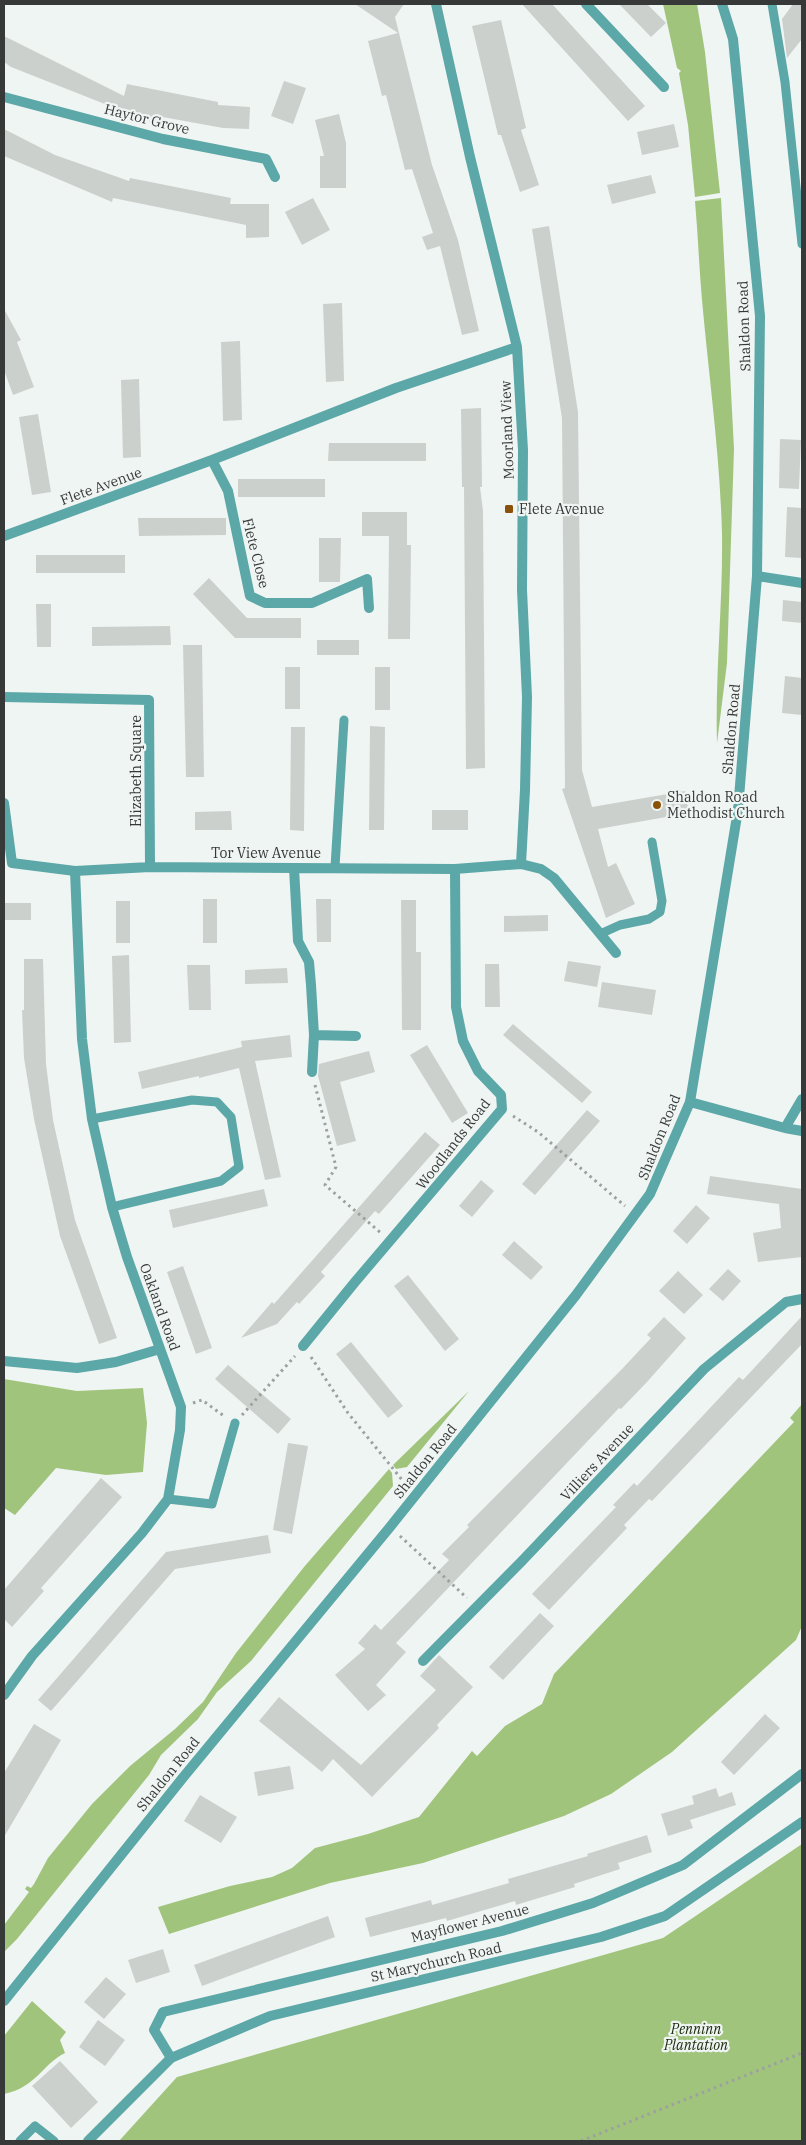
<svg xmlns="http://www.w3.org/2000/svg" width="806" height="2145" viewBox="0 0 806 2145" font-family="'IBM Plex Serif',serif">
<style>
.forest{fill:#a1c47c}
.building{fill:#ccd0cd}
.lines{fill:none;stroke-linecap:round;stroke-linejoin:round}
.path{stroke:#9ca19f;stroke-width:3;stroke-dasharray:2.5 4;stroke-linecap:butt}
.service{stroke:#5ca7a7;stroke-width:9}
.minor{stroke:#5ca7a7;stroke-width:10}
.tertiary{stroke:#5ca7a7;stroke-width:10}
.poi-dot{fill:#8b5109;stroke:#eff5f3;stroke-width:2}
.labels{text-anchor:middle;stroke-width:4.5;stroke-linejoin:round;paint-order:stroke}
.street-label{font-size:14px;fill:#373938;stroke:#eff5f3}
.poi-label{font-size:14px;fill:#373938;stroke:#eff5f3;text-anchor:start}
.park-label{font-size:14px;font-style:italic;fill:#202e0f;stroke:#eff5f3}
</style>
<rect width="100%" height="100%" fill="#eff5f3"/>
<path class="forest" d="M 663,4 L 697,4 L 705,52 L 720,193 L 695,197 L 688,125 L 679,73 L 681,71 L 677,68 Z
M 721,198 L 734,449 L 727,663 L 717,743 C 715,673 723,604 722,534 C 720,455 709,378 702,300 C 699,267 698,234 695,201 Z
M 4,1379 L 77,1391 L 143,1388 L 147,1423 L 143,1472 L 106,1475 L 56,1468 L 15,1515 L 4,1508 Z
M 469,1391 L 407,1467 L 396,1469 L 393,1465 Z
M 802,1404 L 802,1626 L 796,1640 L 672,1752 L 611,1794 L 564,1816 L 423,1863 L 330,1883 L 169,1934 L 158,1907 L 230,1886 L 272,1877 L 292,1868 L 315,1848 L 368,1834 L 419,1817 L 472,1751 L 477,1756 L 505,1726 L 542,1704 L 554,1674 L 794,1422 L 790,1418 Z
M 389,1469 L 392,1473 L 393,1486 L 251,1661 L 217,1692 L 198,1719 L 161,1755 L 149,1775 L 17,1939 L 4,1952 L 4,1925 L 29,1892 L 25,1889 L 27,1886 L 31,1888 L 34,1884 L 48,1858 L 92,1804 L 130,1766 L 175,1729 L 203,1702 L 236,1653 L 304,1567 Z
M 802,1844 L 802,2141 L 119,2141 L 177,2077 L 663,1938 Z
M 32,2001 L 66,2032 L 60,2040 L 65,2053 C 41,2065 37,2087 4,2094 L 4,2036 Z"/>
<path class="building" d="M 355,4 L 404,4 L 395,17 L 432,165 L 458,240 L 479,331 L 462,335 L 440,246 L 427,250 L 422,237 L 433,233 L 412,169 L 405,170 L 386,95 L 382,96 L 368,41 L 398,33 Z
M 522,4 L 552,4 L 645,106 L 628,121 Z
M 619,4 L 647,4 L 666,23 L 651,37 Z
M 793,4 L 802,4 L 802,39 L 787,58 L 782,19 Z
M 501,20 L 526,128 L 521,130 L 539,185 L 520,192 L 501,135 L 498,135 L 472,26 Z
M 4,36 L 124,96 L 127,84 L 218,102 L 218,105 L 250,107 L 249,129 L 223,128 L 157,116 L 153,123 L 11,67 L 4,62 Z
M 284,81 L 306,88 L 293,124 L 271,116 Z
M 339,114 L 346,143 L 346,188 L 320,188 L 320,156 L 324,156 L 315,120 Z
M 674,124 L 679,147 L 642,155 L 637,132 Z
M 4,129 L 55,155 L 129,181 L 130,178 L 231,198 L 230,204 L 269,204 L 269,237 L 246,238 L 246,225 L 113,198 L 112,202 L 4,156 Z
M 651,175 L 656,193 L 612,204 L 607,185 Z
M 313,198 L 330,230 L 302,245 L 285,212 Z
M 549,226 L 578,412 L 582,770 L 592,807 L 685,791 L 689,813 L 598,829 L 608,867 L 616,863 L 635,904 L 606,918 L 562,789 L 565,788 L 562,418 L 532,229 Z
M 342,303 L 344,381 L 326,382 L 323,304 Z
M 4,309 L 21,340 L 17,342 L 34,387 L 13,395 L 4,370 Z
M 240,341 L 242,420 L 223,421 L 221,342 Z
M 139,379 L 141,457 L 123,458 L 121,380 Z
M 481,408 L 482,487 L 480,487 L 483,511 L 485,768 L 466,769 L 464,487 L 462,487 L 461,409 Z
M 38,414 L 51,492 L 32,495 L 19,417 Z
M 780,439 L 801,440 L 799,489 L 779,488 Z
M 329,443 L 426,443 L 426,461 L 328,461 Z
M 238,479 L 325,479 L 325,497 L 238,497 Z
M 787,507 L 802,508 L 802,558 L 785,557 Z
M 362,512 L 407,512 L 407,545 L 411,545 L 410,639 L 388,639 L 389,536 L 362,536 Z
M 138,518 L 226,518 L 226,535 L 139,536 Z
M 319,538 L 341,538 L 340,582 L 319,582 Z
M 36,555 L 125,555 L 125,573 L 36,573 Z
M 209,578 L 247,618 L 301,618 L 301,638 L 235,638 L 193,594 Z
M 783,600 L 802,602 L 802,623 L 782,621 Z
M 36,604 L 51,604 L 51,647 L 37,647 Z
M 170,626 L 171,645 L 92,646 L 92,627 Z
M 317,640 L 359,640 L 359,655 L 317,655 Z
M 183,645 L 202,645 L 204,777 L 186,777 Z
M 285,667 L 300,667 L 300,709 L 285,709 Z
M 375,667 L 390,667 L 390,710 L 375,710 Z
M 785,676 L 802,678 L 802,715 L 782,713 Z
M 370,726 L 385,727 L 384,830 L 369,830 Z
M 291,727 L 305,727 L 304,831 L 290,830 Z
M 432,810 L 468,810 L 468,830 L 432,830 Z
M 231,811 L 232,830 L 195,830 L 195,812 Z
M 203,899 L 217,899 L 217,943 L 203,943 Z
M 316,899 L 331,899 L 331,942 L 317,942 Z
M 401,900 L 416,900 L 416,952 L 421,952 L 421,1030 L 402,1030 Z
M 116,901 L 130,901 L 130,943 L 116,943 Z
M 4,903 L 31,903 L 31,920 L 4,920 Z
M 548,915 L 548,931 L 504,932 L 504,916 Z
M 129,955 L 131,1042 L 114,1043 L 112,956 Z
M 24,959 L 43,959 L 46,1064 L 53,1120 L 75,1220 L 117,1338 L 99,1344 L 60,1236 L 34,1119 L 24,1058 L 22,1010 L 24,1010 Z
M 568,961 L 601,966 L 597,987 L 564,981 Z
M 485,964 L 499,964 L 500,1007 L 485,1007 Z
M 187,965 L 210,965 L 211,1010 L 189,1010 Z
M 287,968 L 288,983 L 245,984 L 245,970 Z
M 602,982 L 656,990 L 652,1015 L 598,1007 Z
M 513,1024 L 592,1092 L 582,1103 L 503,1035 Z
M 290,1035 L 292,1057 L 255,1061 L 281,1177 L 265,1180 L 239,1068 L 199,1078 L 199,1076 L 142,1089 L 138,1072 L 242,1047 L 241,1041 Z
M 427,1045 L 468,1113 L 452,1123 L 410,1055 Z
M 369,1051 L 375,1072 L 340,1082 L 356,1141 L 337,1146 L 318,1076 L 319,1064 Z
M 587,1110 L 600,1121 L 535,1195 L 522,1184 Z
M 425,1132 L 440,1145 L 379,1214 L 375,1211 L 321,1272 L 325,1276 L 299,1304 L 297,1302 L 277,1324 L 241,1338 L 272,1302 L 274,1304 Z
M 710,1176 L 802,1189 L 802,1257 L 758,1262 L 753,1233 L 781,1228 L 779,1204 L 707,1194 Z
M 481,1180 L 494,1191 L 472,1217 L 459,1206 Z
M 264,1189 L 268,1206 L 173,1228 L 169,1210 Z
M 696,1205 L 710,1218 L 687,1244 L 673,1231 Z
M 514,1241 L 543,1267 L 531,1280 L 502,1255 Z
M 183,1266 L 212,1348 L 196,1354 L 167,1272 Z
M 728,1269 L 741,1281 L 723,1301 L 709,1289 Z
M 678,1271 L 703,1295 L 684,1314 L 659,1291 Z
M 408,1275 L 459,1339 L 445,1351 L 394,1286 Z
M 802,1316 L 802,1344 L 652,1501 L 649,1499 L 624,1525 L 627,1528 L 549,1610 L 532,1594 L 616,1507 L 613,1505 L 634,1483 L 637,1486 L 739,1377 L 743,1380 Z
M 664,1317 L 686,1338 L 647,1382 L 621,1409 L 619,1408 L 396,1643 L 406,1652 L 376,1685 L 386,1695 L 368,1711 L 335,1675 L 365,1649 L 358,1643 L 375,1624 L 381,1630 L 449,1560 L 442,1554 L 469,1527 L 467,1525 L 622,1369 L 651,1338 L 647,1335 Z
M 351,1342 L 403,1406 L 388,1418 L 336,1354 Z
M 228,1365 L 291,1419 L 278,1434 L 215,1379 Z
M 288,1443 L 308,1446 L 292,1534 L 273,1530 Z
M 101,1478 L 122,1497 L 41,1588 L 44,1591 L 12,1627 L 4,1619 L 4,1590 Z
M 268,1535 L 271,1553 L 175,1569 L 51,1711 L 38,1700 L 166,1552 Z
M 540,1613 L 554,1626 L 503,1680 L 489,1667 Z
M 439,1655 L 473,1687 L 437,1725 L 439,1728 L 372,1797 L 333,1759 L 322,1772 L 259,1721 L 279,1697 L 361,1765 L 436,1690 L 420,1676 Z
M 765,1714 L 780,1728 L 734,1775 L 721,1762 Z
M 34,1724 L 61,1740 L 4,1837 L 4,1773 Z
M 290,1766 L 294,1789 L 258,1796 L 254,1772 Z
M 716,1788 L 719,1797 L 732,1792 L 736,1805 L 690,1820 L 693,1828 L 668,1836 L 661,1814 L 694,1804 L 692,1796 Z
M 200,1795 L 237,1817 L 221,1843 L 184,1821 Z
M 647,1835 L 652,1852 L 618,1863 L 620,1869 L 574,1884 L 575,1887 L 516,1905 L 515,1901 L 447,1921 L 446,1918 L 370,1937 L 365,1918 L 431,1900 L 432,1905 L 509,1883 L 508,1879 L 588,1856 L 587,1854 Z
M 328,1916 L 335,1937 L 202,1986 L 194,1965 Z
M 163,1949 L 170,1972 L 136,1983 L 128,1960 Z
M 106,1977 L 126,1994 L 104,2019 L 84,2002 Z
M 98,2020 L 125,2040 L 105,2066 L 79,2047 Z
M 60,2061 L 98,2102 L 71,2128 L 32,2086 Z"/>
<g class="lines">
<path class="path" d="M 315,1085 L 336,1167 L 325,1185 L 381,1233
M 513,1116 L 538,1132 L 625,1206
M 311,1357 L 348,1413 L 407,1486
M 193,1403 L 202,1400 L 224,1416
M 242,1415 L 295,1356
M 400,1536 L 467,1598
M 581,2141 L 802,2053"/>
<path class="service" d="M 772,4 L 785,82 L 802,244
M 335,867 L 344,720
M 600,934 L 620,925 L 649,919 L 660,912 L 662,901 L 652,842
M 92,1119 L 192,1100 L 217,1102 L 231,1117 L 239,1167 L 221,1181 L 112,1207
M 168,1499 L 212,1504 L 235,1423
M 20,2141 L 35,2126 L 54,2141"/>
<path class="minor" d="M 436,4 L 470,157 L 517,347 L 523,450 L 522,590 L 527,697 L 525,790 L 521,864
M 586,4 L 664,87
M 4,97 L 163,139 L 266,159 L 275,177
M 212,460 L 228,491 L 250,596 L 265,603 L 312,603 L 367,579 L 369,608
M 4,536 L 212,460 L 396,388 L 517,347
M 757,576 L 802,583
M 4,697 L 149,700 L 150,867
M 4,803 L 12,863 L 75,871 L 150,867 L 455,869 L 521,864 L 541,869 L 554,878 L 616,953
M 294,868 L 298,941 L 309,962 L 311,985 L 314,1035 L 312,1072
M 314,1035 L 356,1036
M 690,1102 L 785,1128 L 802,1131
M 785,1128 L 802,1099
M 303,1346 L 355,1282 L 502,1109 L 501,1095 L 478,1071 L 463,1041 L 456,1007 L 455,869
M 4,1361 L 77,1368 L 116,1362 L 160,1349
M 423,1661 L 522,1561 L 704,1369 L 786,1302 L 802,1299
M 4,1695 L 32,1656 L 142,1533 L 168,1499 L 180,1430 L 181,1407 L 127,1257 L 112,1207 L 92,1119 L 82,1039 L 75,871
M 171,2058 L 154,2030 L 163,2012 L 502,1931 L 593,1903 L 683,1865 L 802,1774"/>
<path class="tertiary" d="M 4,2001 L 181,1780 L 390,1527 L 576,1295 L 650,1194 L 690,1102 L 738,810 L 757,576 L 760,316 L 733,39 L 722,4
M 88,2141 L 171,2058 L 270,2016 L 601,1937 L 665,1916 L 802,1822"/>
</g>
<g class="poi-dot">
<rect x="504" y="504" width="10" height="10" rx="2.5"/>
<circle cx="657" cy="805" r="5"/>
</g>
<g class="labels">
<g class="street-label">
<text transform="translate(147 119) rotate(14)" y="5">Haytor Grove</text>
<text transform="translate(744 326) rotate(-92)" y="5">Shaldon Road</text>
<text transform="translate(507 430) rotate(-92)" y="5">Moorland View</text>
<text transform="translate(101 486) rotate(-20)" y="5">Flete Avenue</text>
<text transform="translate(256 553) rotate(76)" y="5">Flete Close</text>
<text transform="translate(731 729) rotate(-85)" y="5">Shaldon Road</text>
<text transform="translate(136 771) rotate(-90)" y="5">Elizabeth Square</text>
<text x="266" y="858">Tor View Avenue</text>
<text transform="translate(659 1137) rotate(-68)" y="5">Shaldon Road</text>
<text transform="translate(453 1144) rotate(-52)" y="5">Woodlands Road</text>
<text transform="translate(160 1307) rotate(70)" y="5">Oakland Road</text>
<text transform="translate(425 1461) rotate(-51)" y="5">Shaldon Road</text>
<text transform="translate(597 1462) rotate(-47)" y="5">Villiers Avenue</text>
<text transform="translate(168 1774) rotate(-51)" y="5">Shaldon Road</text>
<text transform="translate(470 1923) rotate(-14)" y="5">Mayflower Avenue</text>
<text transform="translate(436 1962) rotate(-13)" y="5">St Marychurch Road</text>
</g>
<g class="poi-label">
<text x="519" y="514">Flete Avenue</text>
<text x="667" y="802">Shaldon Road<tspan x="667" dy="16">Methodist Church</tspan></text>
</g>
<g class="park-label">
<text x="696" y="2034">Penninn<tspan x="696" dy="16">Plantation</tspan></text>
</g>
</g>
<rect width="806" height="2145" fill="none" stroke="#373938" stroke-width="10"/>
</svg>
